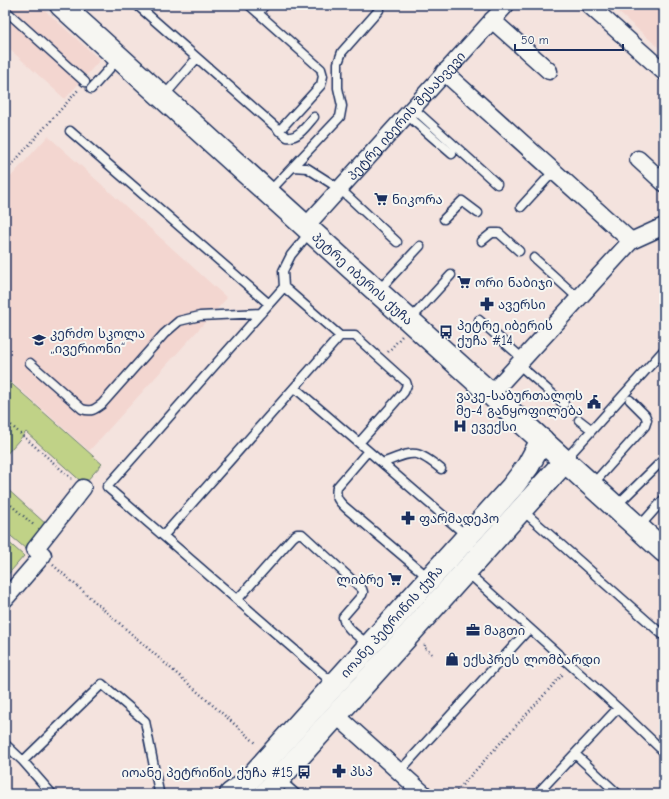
<svg xmlns="http://www.w3.org/2000/svg" width="669" height="799" viewBox="0 0 669 799" font-family="'Comic Neue','Noto Sans Georgian',sans-serif">
<style>
.built{fill:#f3d6d0}
.green{fill:#c0d287;stroke:#6e8072}
.lines{fill:none;stroke-linecap:round;stroke-linejoin:round}
.lane-casing{stroke:#1b2f5e;stroke-width:11}
.street-casing{stroke:#1b2f5e;stroke-width:19}
.secondary-casing{stroke:#1b2f5e;stroke-width:25}
.path{stroke:#1b2f5e;stroke-width:2.5;stroke-dasharray:1 3;stroke-linecap:butt}
.lane{stroke:#f6f6f2;stroke-width:8}
.street{stroke:#f6f6f2;stroke-width:16}
.secondary{stroke:#f6f6f2;stroke-width:22}
.labels{text-anchor:middle;stroke-width:4;stroke-linejoin:round;paint-order:stroke}
.street-label{font-size:13px;fill:#1b2f5e;stroke:#f6f6f2}
.poi-label{font-size:13px;fill:#1b2f5e;stroke:#f6f6f2;text-anchor:start}
</style>
<rect width="100%" height="100%" fill="#f4e3de"/>
<filter id="ink" filterUnits="userSpaceOnUse"><feTurbulence type="fractalNoise" baseFrequency=".025" numOctaves="2"/><feDisplacementMap in="SourceGraphic" scale="8" xChannelSelector="R" yChannelSelector="G"/><feConvolveMatrix kernelMatrix="1 2 1 2 8 2 1 2 1" color-interpolation-filters="sRGB"/></filter>
<g filter="url(#ink)">
<path class="built" d="M 5,5 L 39,5 L 100,60 L 65,99 L 5,45 Z
M 610,5 L 664,5 L 664,52 Z
M 48,136 L 227,298 L 89,451 L 5,376 L 5,183 Z"/>
<path class="green" d="M 5,378 L 102,464 L 84,484 L 26,432 L 5,456 Z
M 5,487 L 47,525 L 26,549 L 5,531 Z
M 5,539 L 24,556 L 5,578 Z"/>
<g class="lines">
<g class="lane-casing">
<path id="lane" d="M 137,5 L 287,137 C 298,139 307,125 314,117
M 249,5 L 321,69 L 323,76 L 321,85 L 279,131
M 5,10 L 85,82
M 258,13 L 265,5
M 91,89 L 119,58
M 163,97 L 197,58
M 413,108 L 497,184
M 407,115 L 452,154
M 70,131 L 269,304
M 293,167 L 307,168 L 340,189 L 397,242
M 269,192 L 340,117 L 342,106 L 338,88 L 338,63 L 342,52 L 379,10
M 521,207 L 554,171
M 444,219 L 462,201 L 478,213
M 310,232 L 291,255 L 283,271 L 284,287 L 107,487 L 334,684
M 482,241 L 492,233 L 499,233 L 519,251
M 534,258 L 578,298
M 284,287 L 340,336 L 355,336 L 406,382 L 407,385 L 404,392 L 359,443 L 467,536
M 378,291 L 420,246
M 410,320 L 451,275
M 479,320 L 523,359
M 30,363 L 82,409 C 91,412 94,410 102,404 L 164,334 L 179,321 L 200,316 L 261,313
M 518,364 L 564,404
M 295,388 L 359,443
M 579,420 L 592,430
M 368,451 L 337,487 C 335,497 338,501 346,508 L 429,578
M 565,460 L 664,350
M 382,463 C 413,452 414,447 441,469
M 592,485 L 645,426 L 647,420 L 645,415 L 630,400
M 616,506 L 664,459
M 522,510 L 664,636
M 639,527 L 664,499
M 164,535 L 340,336
M 467,572 L 618,708 L 664,752
M 237,600 L 293,537 L 297,534 L 302,534 L 362,589 L 363,592 L 362,595 L 343,617 C 344,628 361,638 369,645
M 5,744 L 23,761 L 52,794
M 575,754 L 618,794
M 23,761 L 102,684 L 145,721 L 159,792 L 161,794
M 399,772 L 529,629
M 280,780 L 296,794
M 537,794 L 618,708"/>
</g>
<g class="street-casing">
<g id="street">
<path d="M 589,5 L 664,72"/>
<path d="M 492,20 L 549,71"/>
<path d="M 444,72 L 631,241"/>
<path d="M 638,159 L 664,183"/>
<path id="s1" d="M 306,226 L 506,5"/>
<path d="M 491,394 L 631,241 L 664,226"/>
<path d="M 5,599 L 43,555 L 35,549 L 83,488"/>
<path d="M 336,715 L 424,794"/>
</g>
</g>
<g class="secondary-casing">
<g id="secondary">
<path id="s2" d="M 61,5 L 664,551"/>
<path id="s3" d="M 231,794 L 245,784 L 512,487 L 528,466 L 542,440"/>
<path d="M 265,794 L 565,461"/>
</g>
</g>
<path class="path" d="M 5,172 L 79,89
M 388,352 L 402,336
M 5,420 L 72,479
M 5,500 L 35,526
M 53,565 L 257,744
M 425,645 L 424,647 L 434,656
M 454,794 L 564,673"/>
<use href="#lane" class="lane"/>
<use href="#street" class="street"/>
<use href="#secondary" class="secondary"/>
</g>
</g>
<defs>
<g id="supermarket-bare" transform="scale(1.08)"><path d="M-6-5.5h2.5l.6 2H6L4.5 2H-2.5L-4.4-4H-6ZM-1.5 3.2a1.3 1.3 0 1 0 .1 0ZM3 3.2a1.3 1.3 0 1 0 .1 0Z" fill="#1b2f5e" stroke="#f6f6f2" stroke-width="2.5" paint-order="stroke"/></g>
<g id="pharmacy-bare" transform="scale(1.08)"><path d="M-2-6h4v4h4v4h-4v4h-4v-4h-4v-4h4Z" fill="#1b2f5e" stroke="#f6f6f2" stroke-width="2.5" paint-order="stroke"/></g>
<g id="bus-bare" transform="scale(1.08)"><path d="M-5-6H5V4H4V6H2V4H-2V6H-4V4H-5ZM-3.5-4V0h7V-4ZM-3.5 1.2v1.5H-2V1.2ZM2 1.2v1.5H3.5V1.2Z" fill="#1b2f5e" stroke="#f6f6f2" stroke-width="2.5" paint-order="stroke"/></g>
<g id="school-bare" transform="scale(1.08)"><path d="M0-5L7-2L0 1L-7-2ZM-4 1L0 2.5L4 1V4Q0 6-4 4Z" fill="#1b2f5e" stroke="#f6f6f2" stroke-width="2.5" paint-order="stroke"/></g>
<g id="civic-bare" transform="scale(1.08)"><path d="M-.6-6.5H3V-4.5H.6V-3L4-1V1h2V6H-6V1h2V-1L-.6-3ZM-1.2 2.5V6h2.4V2.5Z" fill="#1b2f5e" stroke="#f6f6f2" stroke-width="2.5" paint-order="stroke"/></g>
<g id="hospital-bare" transform="scale(1.08)"><path d="M-5-5h3v3.5h4V-5h3V5h-3V1.5h-4V5h-3Z" fill="#1b2f5e" stroke="#f6f6f2" stroke-width="2.5" paint-order="stroke"/></g>
<g id="office-bare" transform="scale(1.08)"><path d="M-6-3h4V-5.5h4V-3h4V5H-6ZM-1-4.5V-3h2v-1.5ZM-6 0V1H6V0Z" fill="#1b2f5e" stroke="#f6f6f2" stroke-width="2.5" paint-order="stroke"/></g>
<g id="shop-bare" transform="scale(1.08)"><path d="M-5-2.5h2.3a2.7 3.5 0 0 1 5.4 0H5L5.5 6h-11ZM-1.5-2.5h3a1.5 2.3 0 0 0-3 0Z" fill="#1b2f5e" stroke="#f6f6f2" stroke-width="2.5" paint-order="stroke"/></g>
</defs>
<g fill-rule="evenodd">
<use href="#supermarket-bare" x="381" y="199"/>
<use href="#supermarket-bare" x="464" y="282"/>
<use href="#pharmacy-bare" x="487" y="304"/>
<use href="#bus-bare" x="446" y="332"/>
<use href="#school-bare" x="39" y="340"/>
<use href="#civic-bare" x="594" y="402"/>
<use href="#hospital-bare" x="460" y="426"/>
<use href="#pharmacy-bare" x="408" y="518"/>
<use href="#supermarket-bare" x="395" y="579"/>
<use href="#office-bare" x="473" y="630"/>
<use href="#shop-bare" x="452" y="659"/>
<use href="#pharmacy-bare" x="339" y="771"/>
<use href="#bus-bare" x="304" y="772"/>
</g>
<g class="labels">
<g class="street-label">
<text dy="5" stroke="none"><textPath href="#s1" startOffset="149">პეტრე იბერის შესახვევი</textPath></text>
<text dy="5" stroke="none"><textPath href="#s2" startOffset="407">პეტრე იბერის ქუჩა</textPath></text>
<text dy="5" stroke="none"><textPath href="#s3" startOffset="236">იოანე პეტრიწის ქუჩა</textPath></text>
</g>
<g class="poi-label">
<text x="392" y="204">ნიკორა</text>
<text x="475" y="287">ორი ნაბიჯი</text>
<text x="498" y="309">ავერსი</text>
<text x="457" y="330">პეტრე იბერის<tspan x="457" dy="15">ქუჩა #14</tspan></text>
<text x="50" y="338">კერძო სკოლა<tspan x="50" dy="15">„ივერიონი“</tspan></text>
<text x="583" y="400" text-anchor="end">ვაკე-საბურთალოს<tspan x="583" dy="15">მე-4 განყოფილება</tspan></text>
<text x="471" y="431">ევექსი</text>
<text x="419" y="523">ფარმადეპო</text>
<text x="384" y="584" text-anchor="end">ლიბრე</text>
<text x="484" y="635">მაგთი</text>
<text x="463" y="664">ექსპრეს ლომბარდი</text>
<text x="350" y="776">პსპ</text>
<text x="293" y="777" text-anchor="end">იოანე პეტრიწის ქუჩა #15</text>
</g>
</g>
<rect width="669" height="799" fill="none" stroke="#f6f6f2" stroke-width="20"/>
<rect x="10" y="10" width="649" height="779" fill="none" stroke="#1b2f5e" stroke-width="1.5" filter="url(#ink)"/>
<path d="M515 44v6h108v-6" fill="none" stroke="#1b2f5e" stroke-width="2"/>
<text x="521" y="44" font-size="12" fill="#1b2f5e" stroke="#f6f6f2" stroke-width="3" paint-order="stroke">50 m</text>
</svg>
